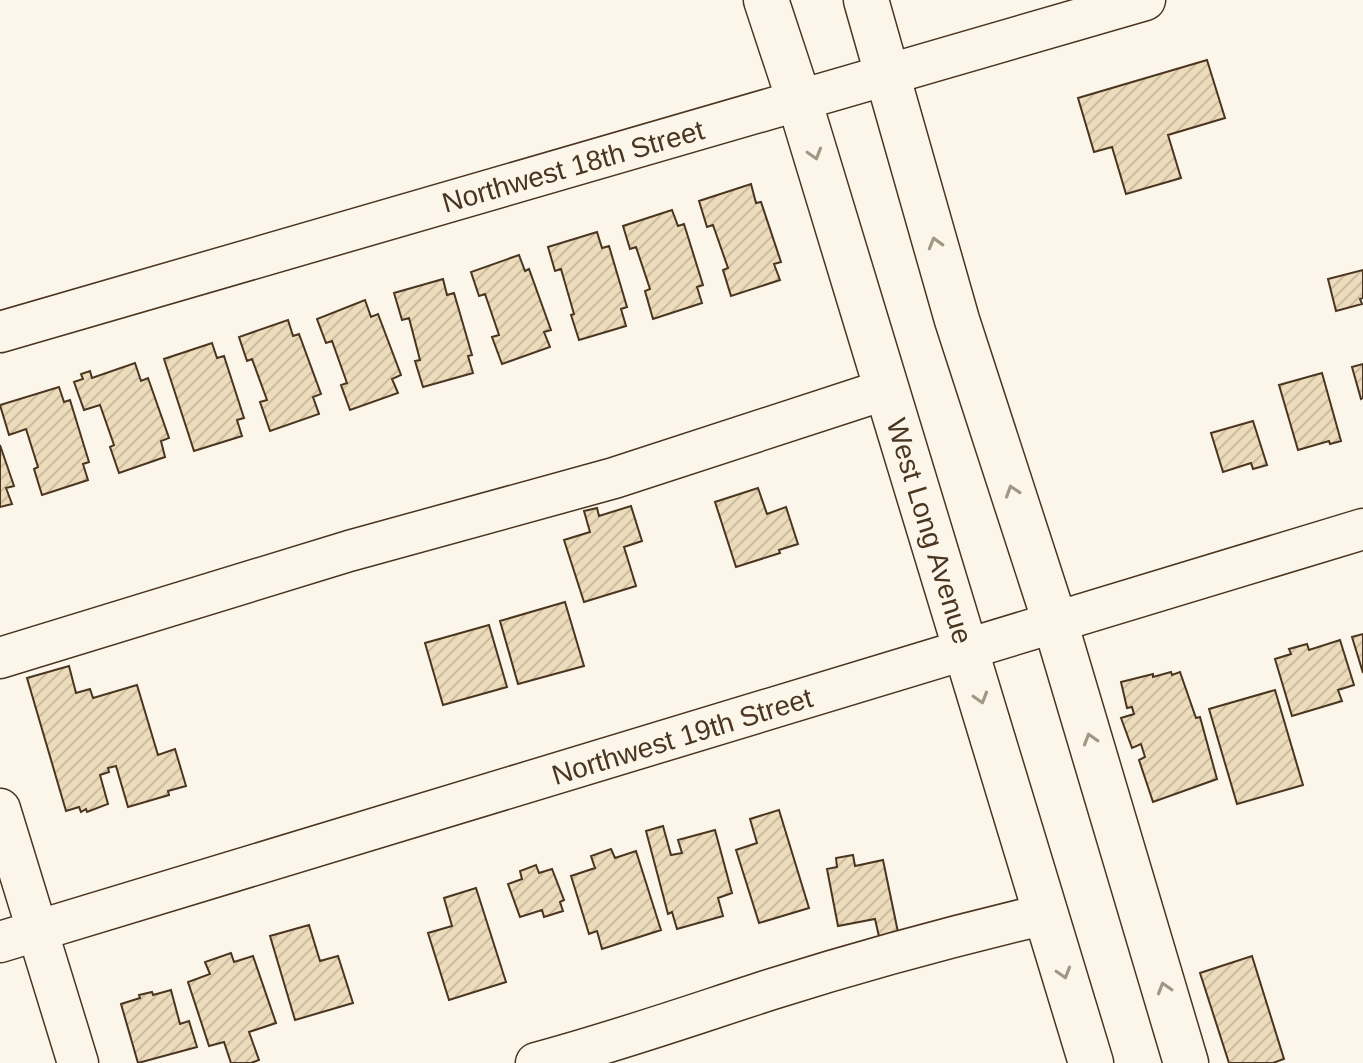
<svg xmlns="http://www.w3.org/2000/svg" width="1363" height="1063" viewBox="0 0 1363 1063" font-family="Helvetica,sans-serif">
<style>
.building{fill:url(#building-hatch);stroke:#4a3520;stroke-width:2}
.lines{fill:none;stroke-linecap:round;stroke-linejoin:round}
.minor-casing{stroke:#4a3520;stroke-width:43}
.major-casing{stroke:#4a3520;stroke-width:47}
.minor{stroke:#fbf6e9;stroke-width:40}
.major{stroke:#fbf6e9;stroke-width:44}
.oneway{stroke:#a29684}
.labels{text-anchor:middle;stroke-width:6;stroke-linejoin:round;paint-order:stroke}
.street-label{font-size:28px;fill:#4a3520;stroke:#fbf6e9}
</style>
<defs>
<pattern id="building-hatch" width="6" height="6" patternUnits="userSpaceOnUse" patternTransform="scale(2)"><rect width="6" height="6" fill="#ecdcbc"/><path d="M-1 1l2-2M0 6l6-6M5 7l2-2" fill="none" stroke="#ccbda1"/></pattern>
</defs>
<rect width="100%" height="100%" fill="#fbf6e9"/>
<path class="building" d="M 1207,60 L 1225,118 L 1168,135 L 1181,178 L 1126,194 L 1112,147 L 1094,152 L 1078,98 Z
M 751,184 L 756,203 L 761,202 L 781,262 L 774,264 L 780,280 L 731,296 L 723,270 L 728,268 L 713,225 L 707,227 L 699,201 Z
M 672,210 L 678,226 L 684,224 L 703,285 L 697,287 L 702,303 L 653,319 L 645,291 L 650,289 L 636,247 L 630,249 L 623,226 Z
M 597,232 L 602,248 L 609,246 L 627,307 L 621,309 L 626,326 L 579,340 L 571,315 L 574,314 L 561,269 L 555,271 L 548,247 Z
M 519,255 L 525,271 L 529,269 L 551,330 L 544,332 L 550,347 L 502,364 L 492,337 L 499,335 L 485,294 L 479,296 L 471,272 Z
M 1363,270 L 1363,298 L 1360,299 L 1362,304 L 1336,311 L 1328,279 Z
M 443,279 L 447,295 L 454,293 L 472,355 L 468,356 L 473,373 L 423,387 L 415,361 L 420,360 L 409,318 L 402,320 L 394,293 Z
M 365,300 L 371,317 L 378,314 L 401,375 L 392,379 L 398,393 L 350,410 L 341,385 L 347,383 L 332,341 L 326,343 L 317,319 Z
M 288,320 L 293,336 L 299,334 L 321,394 L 313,397 L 319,414 L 270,431 L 260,402 L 267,400 L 252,359 L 247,361 L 239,337 Z
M 212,343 L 217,358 L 224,356 L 244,418 L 237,420 L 242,436 L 194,451 L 164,359 Z
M 135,363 L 141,381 L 148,378 L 169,438 L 161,441 L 165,457 L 119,473 L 110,447 L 114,445 L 100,405 L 84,410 L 74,382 L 83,379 L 81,374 L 90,371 L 92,378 Z
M 1363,364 L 1363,398 L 1361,399 L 1352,367 Z
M 1322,373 L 1341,441 L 1330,444 L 1329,441 L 1298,450 L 1279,385 Z
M 59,387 L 64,402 L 70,400 L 89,462 L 83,464 L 88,480 L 42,495 L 34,469 L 38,467 L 26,429 L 9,435 L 0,405 Z
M 1253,421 L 1267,465 L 1253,469 L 1251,463 L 1223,472 L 1211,433 Z
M 0,445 L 14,486 L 6,488 L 12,504 L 0,507 Z
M 758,488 L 767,514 L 786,507 L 798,544 L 779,550 L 780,553 L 736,567 L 715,502 Z
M 631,506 L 642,541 L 624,547 L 636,586 L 584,602 L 564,540 L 590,532 L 584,511 L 597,508 L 599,516 Z
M 565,602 L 584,666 L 518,684 L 500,621 Z
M 489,625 L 507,687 L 443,705 L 425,643 Z
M 1363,634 L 1363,673 L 1352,637 Z
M 1340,640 L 1354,685 L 1338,690 L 1342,701 L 1292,716 L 1275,659 L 1291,654 L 1289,649 L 1307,644 L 1309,650 Z
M 69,666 L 76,693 L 90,689 L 93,698 L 137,685 L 158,755 L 175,749 L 186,786 L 168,791 L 169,795 L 128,807 L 116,766 L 108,768 L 109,772 L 100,775 L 108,804 L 87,812 L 86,809 L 81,812 L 79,807 L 66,811 L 27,678 Z
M 1171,672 L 1172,675 L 1180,672 L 1196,718 L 1200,717 L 1217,779 L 1153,802 L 1139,760 L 1145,757 L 1141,744 L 1132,748 L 1121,718 L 1134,714 L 1132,707 L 1127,708 L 1121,682 L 1153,674 L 1153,677 Z
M 1275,690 L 1303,785 L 1237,804 L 1209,709 Z
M 779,810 L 809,908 L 759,923 L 736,850 L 757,843 L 750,819 Z
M 663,826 L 671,855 L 682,853 L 678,840 L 715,830 L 732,893 L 718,898 L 723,916 L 677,929 L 672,912 L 668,914 L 646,831 Z
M 611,849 L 615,858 L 636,851 L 661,930 L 602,949 L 597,931 L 589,934 L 571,876 L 595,868 L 591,856 Z
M 853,855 L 855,866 L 883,860 L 899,937 L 880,941 L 875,919 L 838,926 L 827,869 L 837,867 L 836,858 Z
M 536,865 L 539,873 L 552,869 L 564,900 L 560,902 L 563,911 L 544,917 L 542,910 L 520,917 L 508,884 L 522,879 L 520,871 Z
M 476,888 L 506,982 L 449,1000 L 428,933 L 452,926 L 444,898 Z
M 309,925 L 320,961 L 338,956 L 353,1003 L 295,1020 L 270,936 Z
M 231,953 L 234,962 L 253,956 L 276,1023 L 249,1032 L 259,1060 L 251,1063 L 231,1063 L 224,1042 L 209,1046 L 188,982 L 210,974 L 205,962 Z
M 1252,956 L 1284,1059 L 1273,1063 L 1229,1063 L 1200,973 Z
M 171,990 L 180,1024 L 189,1021 L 197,1047 L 138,1063 L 121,1004 L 140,998 L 139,995 L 152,992 L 153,995 Z"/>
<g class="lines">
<g class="minor-casing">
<path id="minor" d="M 0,332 L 1145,0
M 0,658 L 349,551 L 614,478 L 887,389
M 0,809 L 78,1063
M 0,942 L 1363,529
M 536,1063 C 615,1042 692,1015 769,990 C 861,961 953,936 1046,914"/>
</g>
<g class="major-casing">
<path id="major" d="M 766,0 L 799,100 L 1091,1063
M 866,0 L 957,320 L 1055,622 L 1186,1063"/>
</g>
<use href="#minor" class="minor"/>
<use href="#major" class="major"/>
</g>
<defs><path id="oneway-chevron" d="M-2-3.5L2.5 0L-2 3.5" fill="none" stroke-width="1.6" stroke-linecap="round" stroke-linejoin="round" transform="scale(2)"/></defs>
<g class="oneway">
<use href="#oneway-chevron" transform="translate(815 154) rotate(73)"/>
<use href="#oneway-chevron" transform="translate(935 243) rotate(-106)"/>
<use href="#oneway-chevron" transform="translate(1012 491) rotate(-108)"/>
<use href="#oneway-chevron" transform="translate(981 698) rotate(73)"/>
<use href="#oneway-chevron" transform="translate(1090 739) rotate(-107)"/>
<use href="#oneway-chevron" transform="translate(1064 973) rotate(73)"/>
<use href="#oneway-chevron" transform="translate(1164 988) rotate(-107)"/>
</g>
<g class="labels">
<g class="street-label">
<text transform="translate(573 166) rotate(-16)" y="10">Northwest 18th Street</text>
<text transform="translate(930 531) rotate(73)" y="10">West Long Avenue</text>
<text transform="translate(682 736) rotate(-17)" y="10">Northwest 19th Street</text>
</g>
</g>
</svg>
